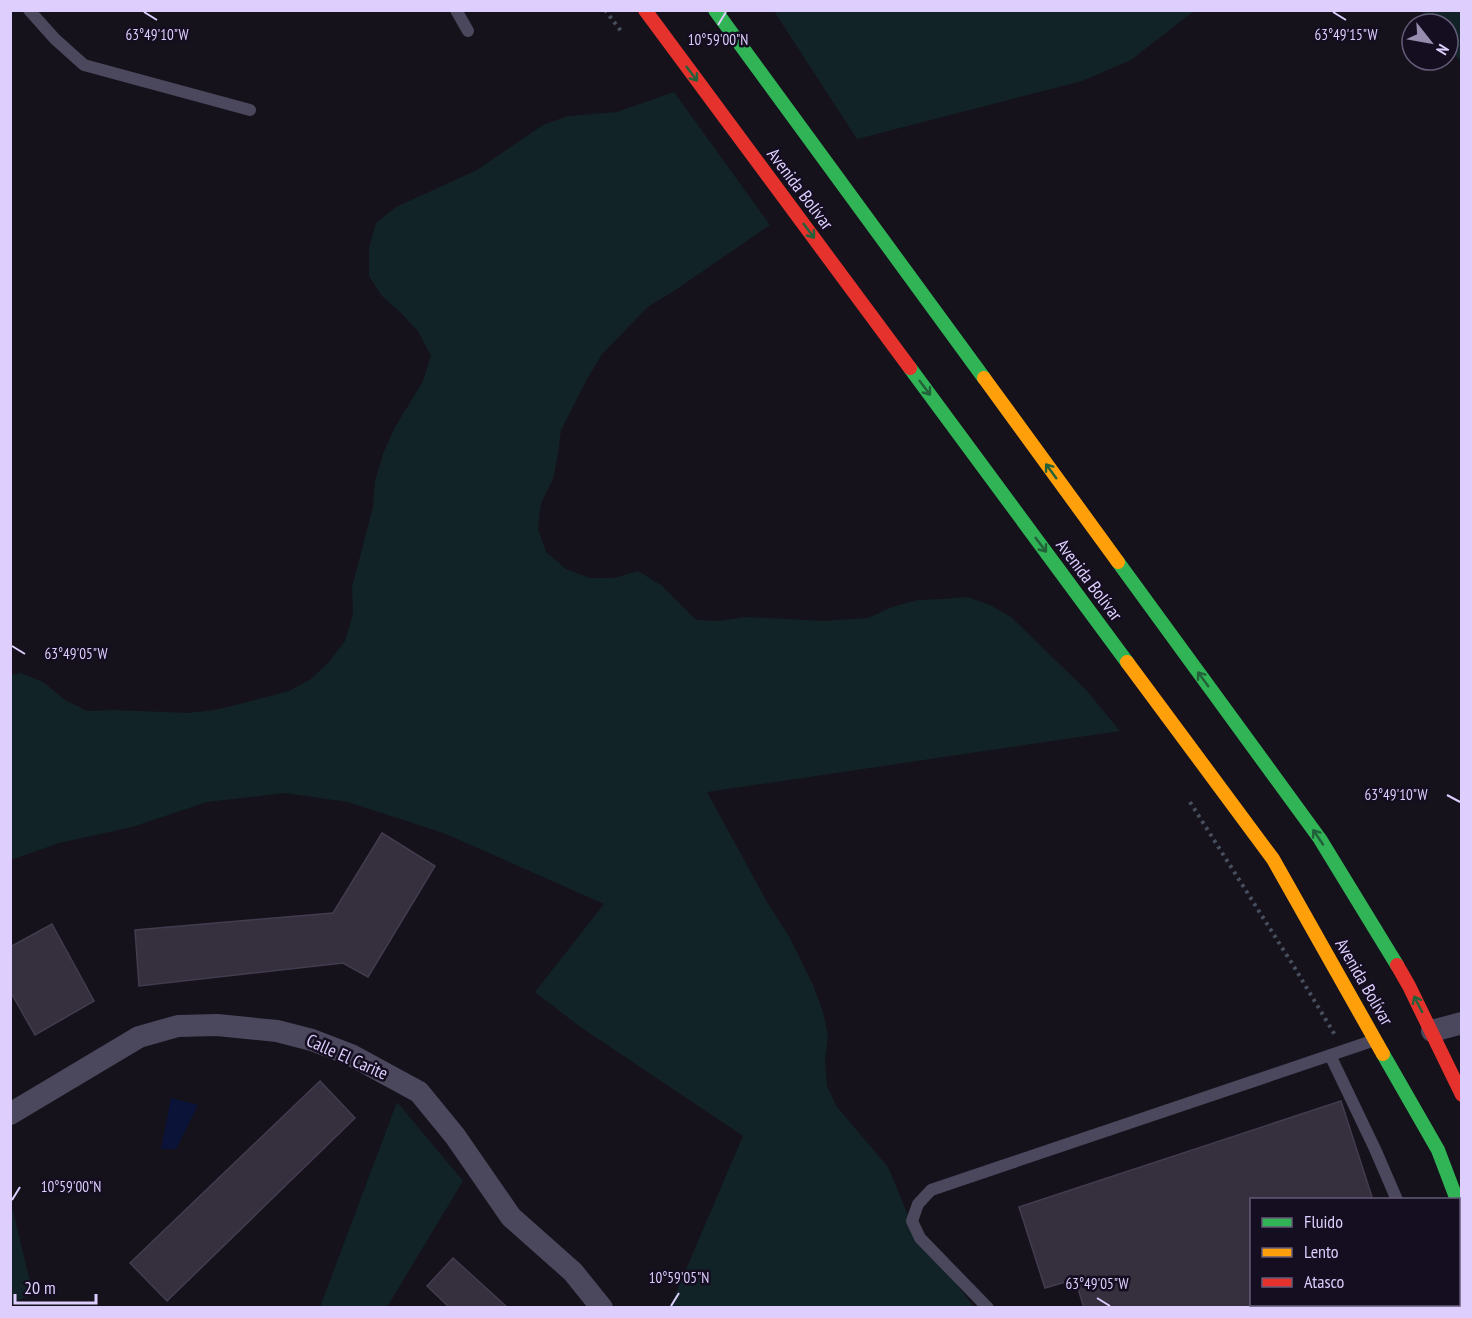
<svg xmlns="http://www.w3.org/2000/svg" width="1472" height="1318" viewBox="0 0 1472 1318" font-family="'PT Sans Narrow',sans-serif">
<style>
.green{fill:#122328}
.water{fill:#0c1339}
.building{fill:#352f3e;stroke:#433c4f;stroke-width:1.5}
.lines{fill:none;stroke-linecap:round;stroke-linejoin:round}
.path{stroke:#474e5d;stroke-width:4;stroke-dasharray:3 4.5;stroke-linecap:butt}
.lane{stroke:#4b475c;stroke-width:12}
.street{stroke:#4b475c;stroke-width:22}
.fast{stroke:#30b455;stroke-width:14}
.slow{stroke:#ff9f0a;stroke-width:14}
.jam{stroke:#e5322d;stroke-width:14}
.oneway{stroke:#22613a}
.ticks{fill:none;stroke:#ddcefd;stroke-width:2}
.labels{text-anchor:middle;stroke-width:5;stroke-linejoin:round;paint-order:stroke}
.street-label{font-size:18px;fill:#ddcefd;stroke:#140e20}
.ticks-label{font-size:15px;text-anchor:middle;fill:#ddcefd;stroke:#140e20;stroke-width:5;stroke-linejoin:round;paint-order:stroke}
</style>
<rect width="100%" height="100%" fill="#15121c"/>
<path class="green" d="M 774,11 L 1194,11 L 1131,60 L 1082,81 L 857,139 Z
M 1422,11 L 1461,11 L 1461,62 L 1448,47 L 1448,24 L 1429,24 Z
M 674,92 L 770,225 L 671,293 L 649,306 L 602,354 L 586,381 L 561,430 L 558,454 L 553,479 L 541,503 L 538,529 L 546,552 L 566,569 L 590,578 L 614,578 L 638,571 L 661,585 L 696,620 L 719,621 L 745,617 L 824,621 L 868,618 L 892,607 L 918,600 L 942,599 L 967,597 L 990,605 L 1011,617 L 1086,690 L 1120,731 L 707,792 L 767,902 L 790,938 L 813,985 L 823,1012 L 828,1036 L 825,1060 L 827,1086 L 837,1107 L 888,1167 L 913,1227 L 974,1307 L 670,1307 L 743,1136 L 579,1026 L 535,992 L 604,904 L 446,834 L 348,802 L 285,793 L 207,802 L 132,827 L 59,843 L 11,860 L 11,675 L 20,673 L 43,682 L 65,700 L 87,711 L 114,710 L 188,713 L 215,710 L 240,704 L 289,691 L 311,679 L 329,662 L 345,641 L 353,614 L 352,587 L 373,507 L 375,481 L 383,454 L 394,429 L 423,381 L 431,356 L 418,331 L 401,313 L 382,296 L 369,276 L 369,248 L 376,223 L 396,207 L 477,170 L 543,125 L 568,116 L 617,112 Z
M 397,1102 L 463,1181 L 387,1307 L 320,1307 Z
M 11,1203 L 33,1294 L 11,1303 L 10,1303 Z"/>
<path class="water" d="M 171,1098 L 198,1105 L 176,1149 L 161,1149 Z"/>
<path class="building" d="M 382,833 L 435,866 L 368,977 L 343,963 L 139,986 L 135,930 L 333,913 Z
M 52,924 L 94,1001 L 35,1035 L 10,991 L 10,947 Z
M 320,1081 L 355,1118 L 167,1301 L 130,1263 Z
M 1341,1101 L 1373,1200 L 1252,1200 L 1252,1304 L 1425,1304 L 1425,1308 L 1084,1308 L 1075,1279 L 1045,1288 L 1019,1207 Z
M 453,1258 L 508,1308 L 450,1308 L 427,1286 Z"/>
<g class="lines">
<path class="path" d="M 605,10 L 621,31
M 1190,802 L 1293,965 L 1335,1035"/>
<path class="lane" d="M 29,10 L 55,39 L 84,65 L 250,110
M 456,10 L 468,31
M 1330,1055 L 1375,1149 L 1397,1200
M 1443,1304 L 1444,1308
M 988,1308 L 920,1238 L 912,1221 L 918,1204 L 931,1190 L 1375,1040"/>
<path class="street" d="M 1432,1031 L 1462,1023
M 10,1114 L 139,1037 L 178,1026 L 217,1025 L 277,1031 L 312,1040 L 351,1055 L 419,1092 L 455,1136 L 511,1217 L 573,1272 L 602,1308"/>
<path class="fast" d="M 715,10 L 984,378
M 910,368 L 1127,662
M 1118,562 L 1320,839 L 1397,965
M 1383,1054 L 1438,1150 L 1457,1200"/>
<path class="slow" d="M 984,378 L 1118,562
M 1127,662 L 1273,859 L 1383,1054"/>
<path class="jam" d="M 645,10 L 910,368
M 1397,965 L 1409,986 L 1462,1095"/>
</g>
<defs><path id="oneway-shaft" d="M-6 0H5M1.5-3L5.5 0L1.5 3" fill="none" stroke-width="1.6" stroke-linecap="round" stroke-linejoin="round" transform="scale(1.5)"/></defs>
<g class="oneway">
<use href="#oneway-shaft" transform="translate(692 74) rotate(53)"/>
<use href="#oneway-shaft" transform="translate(809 231) rotate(53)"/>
<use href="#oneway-shaft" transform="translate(925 388) rotate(53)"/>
<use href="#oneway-shaft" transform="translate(1051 471) rotate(-126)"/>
<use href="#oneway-shaft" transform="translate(1041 545) rotate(53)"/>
<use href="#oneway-shaft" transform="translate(1203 679) rotate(-126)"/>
<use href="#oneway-shaft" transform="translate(1318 837) rotate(-124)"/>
<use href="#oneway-shaft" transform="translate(1418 1004) rotate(-117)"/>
</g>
<path class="ticks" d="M 144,12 L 157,20M 1333,12 L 1346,20M 718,25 L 726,12M 12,646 L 25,654M 1447,795 L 1460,802M 12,1200 L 20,1187M 1097,1298 L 1110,1306M 671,1306 L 679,1293"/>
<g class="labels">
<g class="street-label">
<text transform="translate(800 189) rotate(53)" y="6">Avenida Bolívar</text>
<text transform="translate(1089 580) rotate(53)" y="6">Avenida Bolívar</text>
<text transform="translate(1364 982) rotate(60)" y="6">Avenida Bolívar</text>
<text transform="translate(347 1057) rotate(24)" y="6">Calle El Carite</text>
</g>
</g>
<g class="ticks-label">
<text x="1346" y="40">63°49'15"W</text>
<text x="157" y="40">63°49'10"W</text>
<text x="718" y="45">10°59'00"N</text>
<text x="76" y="659">63°49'05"W</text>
<text x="1396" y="800">63°49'10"W</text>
<text x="71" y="1192">10°59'00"N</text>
<text x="679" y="1283">10°59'05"N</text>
<text x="1097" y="1289">63°49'05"W</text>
</g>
<rect width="1472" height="1318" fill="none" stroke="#ddcefd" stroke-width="24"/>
<rect x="1250" y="1198" width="210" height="108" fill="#140e20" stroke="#645b78" stroke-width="1.5"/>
<rect x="1262" y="1218" width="30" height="9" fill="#30b455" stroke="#645b78" stroke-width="1.5"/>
<text x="1304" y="1228" font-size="18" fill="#ddcefd">Fluido</text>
<rect x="1262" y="1248" width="30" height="9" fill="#ff9f0a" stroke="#645b78" stroke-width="1.5"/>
<text x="1304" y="1258" font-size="18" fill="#ddcefd">Lento</text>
<rect x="1262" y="1278" width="30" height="9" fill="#e5322d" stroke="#645b78" stroke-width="1.5"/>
<text x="1304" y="1288" font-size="18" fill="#ddcefd">Atasco</text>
<g transform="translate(1430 42) rotate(121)"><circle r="28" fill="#140e20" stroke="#645b78" stroke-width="1.5"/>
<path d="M0-4.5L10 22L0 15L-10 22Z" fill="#978cae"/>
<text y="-9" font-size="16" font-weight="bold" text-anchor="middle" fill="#ddcefd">N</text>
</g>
<path d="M15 1294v9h81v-9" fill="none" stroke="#ddcefd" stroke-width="3"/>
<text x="24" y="1294" font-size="18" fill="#ddcefd" stroke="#140e20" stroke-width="4.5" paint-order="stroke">20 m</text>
</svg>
